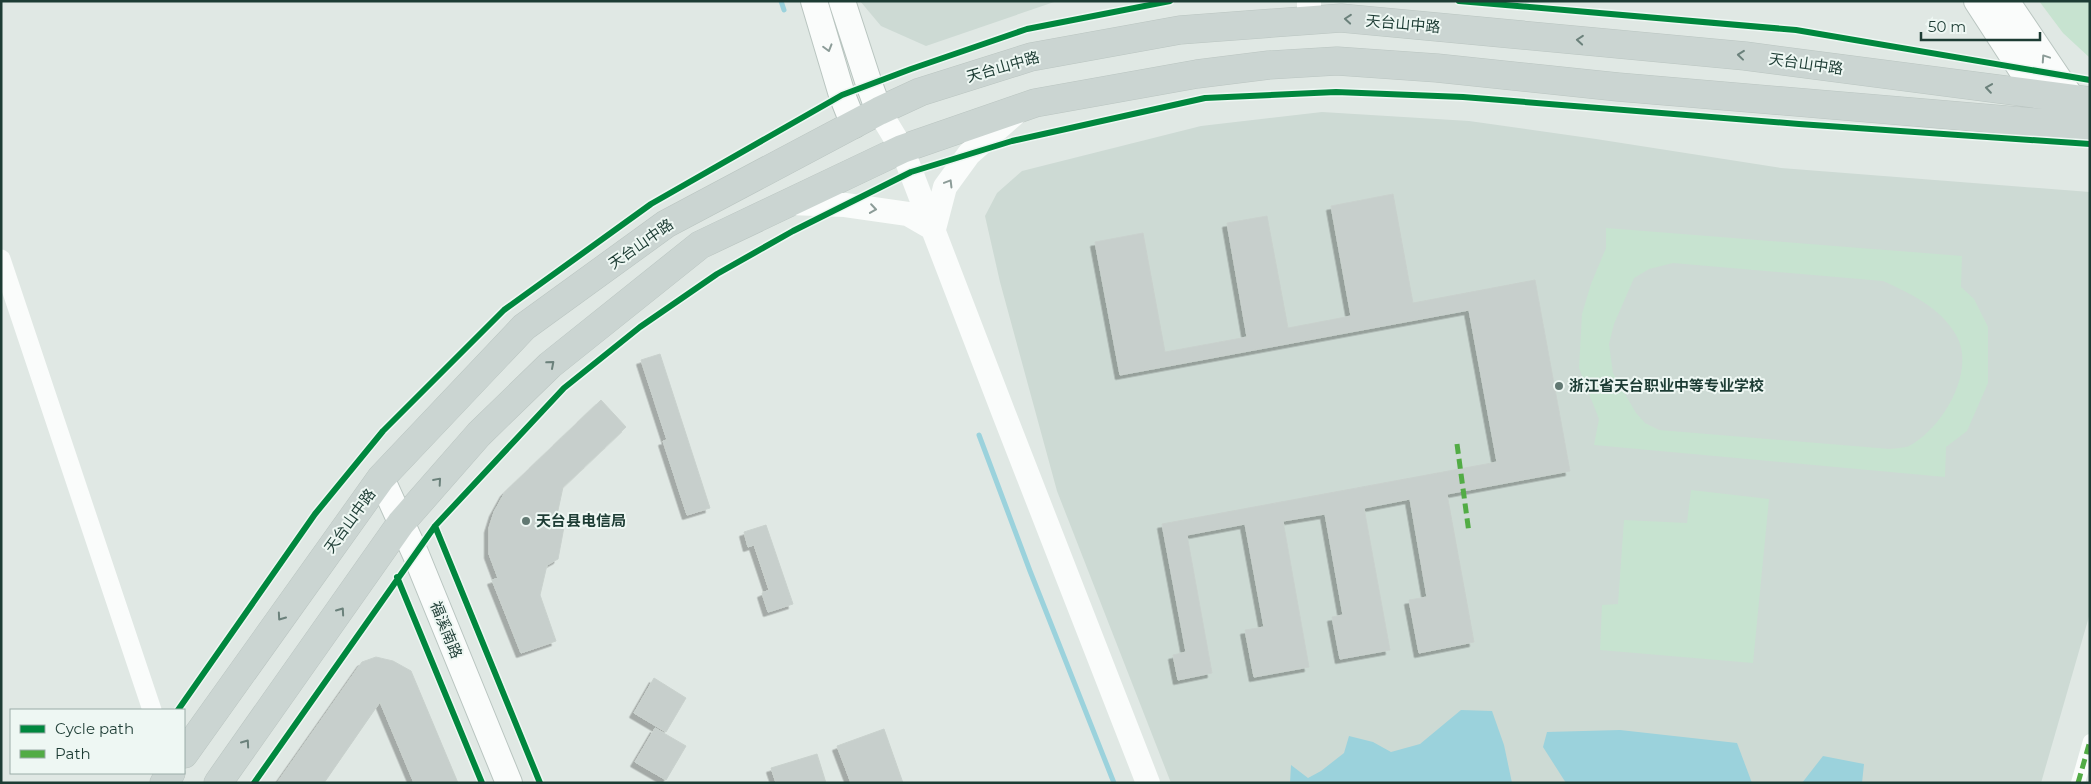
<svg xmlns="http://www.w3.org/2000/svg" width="2091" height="784" viewBox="0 0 2091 784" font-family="Montserrat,'Noto Sans SC',sans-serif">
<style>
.built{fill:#cddad4}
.green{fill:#c7e3d0;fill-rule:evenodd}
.water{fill:#9bd2dc}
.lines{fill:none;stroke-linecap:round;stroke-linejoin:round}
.stream{stroke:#9bd2dc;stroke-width:5}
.building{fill:#c7cfcc;stroke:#c9d1cd;filter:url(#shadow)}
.secondary-casing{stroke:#b9c5c0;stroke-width:28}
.primary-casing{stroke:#bac5c1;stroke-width:29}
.pedestrian{stroke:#fafcfb;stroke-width:14}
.minor{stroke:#fafcfb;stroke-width:19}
.tertiary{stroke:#fafcfb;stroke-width:24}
.secondary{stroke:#fafcfb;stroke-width:26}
.primary{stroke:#cbd5d2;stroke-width:28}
.quiet{stroke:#52ac45;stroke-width:5;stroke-dasharray:10 5;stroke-linecap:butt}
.cycleway-casing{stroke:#eef7f3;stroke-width:9}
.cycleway{stroke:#00873e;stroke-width:6}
.oneway{stroke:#6b817b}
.oneway2{stroke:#8c9c98}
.poi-dot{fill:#617872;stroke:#eef7f3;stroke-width:2}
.labels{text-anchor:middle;stroke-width:4;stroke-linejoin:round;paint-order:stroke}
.street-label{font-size:15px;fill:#1d3c34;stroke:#eef7f3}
.poi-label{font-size:15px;font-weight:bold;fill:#1d3c34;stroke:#eef7f3;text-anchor:start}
</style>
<defs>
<filter id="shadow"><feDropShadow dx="-4.5" dy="4.5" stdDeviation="0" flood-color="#0004"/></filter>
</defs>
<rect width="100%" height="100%" fill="#e0e8e4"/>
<path class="built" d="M 860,1 L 1057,1 L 926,46 L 881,26 Z
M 1322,112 L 1469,121 L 1596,139 L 1781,168 L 2090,192 L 2090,613 L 2041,783 L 1171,783 L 1057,491 L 1000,282 L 985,216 L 997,193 L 1022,171 L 1201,126 Z"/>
<path class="green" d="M 2039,1 L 2090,1 L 2090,58 L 2063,33 Z
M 1606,228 L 1962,256 L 1961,287 L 1974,299 L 1988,327 L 1988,383 L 1967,431 L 1946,447 L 1945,477 L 1594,445 L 1599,419 L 1579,368 L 1582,314 L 1591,284 L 1606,248 ZM 1673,263 L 1883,281 C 1910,293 1941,308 1956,335 C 1977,371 1942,429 1909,446 C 1904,448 1896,448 1890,449 L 1659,430 L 1645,423 L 1636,413 L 1613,373 L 1609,344 L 1614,324 L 1634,278 L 1649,269 Z
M 1691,490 L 1769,499 L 1753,663 L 1600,650 L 1602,605 L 1618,604 L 1624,520 L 1687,523 Z"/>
<path class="water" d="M 1461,710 L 1492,711 L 1504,745 L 1512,783 L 1290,783 L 1291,765 L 1308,778 L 1321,771 L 1344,753 L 1349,736 L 1373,742 L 1391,752 L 1420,744 Z
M 1620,730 L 1737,743 L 1752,783 L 1566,783 L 1543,747 L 1547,732 Z
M 1823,756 L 1864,764 L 1862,783 L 1802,783 Z"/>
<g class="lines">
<path class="stream" d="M 781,1 L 784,10
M 979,435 L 1030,571 L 1114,783"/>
</g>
<path class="building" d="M 1393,194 L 1413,303 L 1535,280 L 1570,471 L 1447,494 L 1474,642 L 1419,653 L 1409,600 L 1427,597 L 1410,499 L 1364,508 L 1390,650 L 1340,659 L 1332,617 L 1343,615 L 1325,514 L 1283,521 L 1309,667 L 1254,677 L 1245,630 L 1264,627 L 1245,524 L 1187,535 L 1212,673 L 1178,680 L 1173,655 L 1186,652 L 1162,524 L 1497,462 L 1469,310 L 1120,375 L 1095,242 L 1143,233 L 1165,352 L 1247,337 L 1227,223 L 1267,216 L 1288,328 L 1351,316 L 1331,206 Z
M 660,354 L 710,508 L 687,515 L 663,441 L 667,440 L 641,360 Z
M 601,400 L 626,427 L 563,487 L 557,515 L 564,527 L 558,559 L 547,565 L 540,595 L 556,641 L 521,653 L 492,580 L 498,578 L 489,554 L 489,528 L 494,512 L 505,492 Z
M 766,525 L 793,604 L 768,612 L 762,593 L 769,590 L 754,545 L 748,547 L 744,532 Z
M 376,657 L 393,661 L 411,671 L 458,783 L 414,783 L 380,702 L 324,783 L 277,783 L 362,662 Z
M 654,678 L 686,698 L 666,732 L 634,713 Z
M 655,728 L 686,746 L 666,780 L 635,762 Z
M 884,729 L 903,783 L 851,783 L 837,746 Z
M 817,754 L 826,783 L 776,783 L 771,768 Z"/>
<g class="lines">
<g class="secondary-casing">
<path id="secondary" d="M 814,1 L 842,95 L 854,125
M 842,1 L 869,84 L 879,111
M 1977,1 L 2038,95
M 2006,1 L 2072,99
M 381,478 L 416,555 L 509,783"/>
</g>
<g class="primary-casing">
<path id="primary" d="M 184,754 L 381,478 L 524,327 L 666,224 L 879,111 L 920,92 L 1031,57 L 1180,30 L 1341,18 L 1745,56 L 2090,101
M 164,783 L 171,773
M 218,783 L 401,523 L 479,434 L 550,365 L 700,245 L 902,149 L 1035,103 L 1197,74 L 1269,65 L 1337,61 L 1437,68 L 1618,87 L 2090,127"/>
</g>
<path class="pedestrian" d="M 2078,783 L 2090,741"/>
<path class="minor" d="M 1,259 L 152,710"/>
<path class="tertiary" d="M 1309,20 L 1309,1
M 879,111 L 902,149 L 911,172 L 1004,414 L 1148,783
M 789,203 L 845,205 L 908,214 L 934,229 L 945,187 L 969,154 L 1019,110"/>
<use href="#secondary" class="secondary"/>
<use href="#primary" class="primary"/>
<path class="quiet" d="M 1457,444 L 1469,533
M 2078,783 L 2090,741"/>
<g class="cycleway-casing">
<path id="cycleway" d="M 1459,1 L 1796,30 L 2090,80
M 435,526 L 540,783
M 397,577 L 482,783
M 178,710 L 315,514 L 383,431 L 504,310 L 651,204 L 842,95 L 911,69 L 1027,29 L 1170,1
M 254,783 L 435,526 L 564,388 L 640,327 L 717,274 L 793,231 L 911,172 L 1012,141 L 1205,98 L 1336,92 L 1463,97 L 1799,124 L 2090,144"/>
</g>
<use href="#cycleway" class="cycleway"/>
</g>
<defs><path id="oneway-chevron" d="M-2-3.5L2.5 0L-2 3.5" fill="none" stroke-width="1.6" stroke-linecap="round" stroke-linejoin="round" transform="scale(1.25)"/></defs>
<g class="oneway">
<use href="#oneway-chevron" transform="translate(1348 19) rotate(-175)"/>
<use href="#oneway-chevron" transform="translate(1580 40) rotate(-175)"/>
<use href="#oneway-chevron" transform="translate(1741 55) rotate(-174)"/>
<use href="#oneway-chevron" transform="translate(1989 88) rotate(-172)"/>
<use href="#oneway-chevron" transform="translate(551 364) rotate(-41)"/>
<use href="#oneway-chevron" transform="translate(438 481) rotate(-49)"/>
<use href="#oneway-chevron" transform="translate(341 611) rotate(-55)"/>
<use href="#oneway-chevron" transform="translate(281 617) rotate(125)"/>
<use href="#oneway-chevron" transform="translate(246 743) rotate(-55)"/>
</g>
<g class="oneway2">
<use href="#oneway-chevron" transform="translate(828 48) rotate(74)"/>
<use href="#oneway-chevron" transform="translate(2045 58) rotate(-124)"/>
<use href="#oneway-chevron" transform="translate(949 183) rotate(-59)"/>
<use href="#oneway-chevron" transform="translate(873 209) rotate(8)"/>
</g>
<g class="poi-dot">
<circle cx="1559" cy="386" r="5"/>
<circle cx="526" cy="521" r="5"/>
</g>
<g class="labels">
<g class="street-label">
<text transform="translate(1403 24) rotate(5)" y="5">天台山中路</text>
<text transform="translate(1806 64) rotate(8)" y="5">天台山中路</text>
<text transform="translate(1003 67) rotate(-16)" y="5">天台山中路</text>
<text transform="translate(641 244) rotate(-35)" y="5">天台山中路</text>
<text transform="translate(350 521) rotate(-54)" y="5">天台山中路</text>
<text transform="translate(446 630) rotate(68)" y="5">福溪南路</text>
</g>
<g class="poi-label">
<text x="1569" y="391">浙江省天台职业中等专业学校</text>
<text x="536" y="526">天台县电信局</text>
</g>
</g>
<rect width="2091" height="784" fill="none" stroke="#1d3c34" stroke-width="5"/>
<rect x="10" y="709" width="175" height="65" fill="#eef7f3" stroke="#9aaca7"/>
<rect x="20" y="725" width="25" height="8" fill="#00873e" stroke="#9aaca7"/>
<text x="55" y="734" font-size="15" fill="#1d3c34">Cycle path</text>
<rect x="20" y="750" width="25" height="8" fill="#52ac45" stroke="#9aaca7"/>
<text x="55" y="759" font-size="15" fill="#1d3c34">Path</text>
<path d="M1921 32v8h119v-8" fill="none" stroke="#1d3c34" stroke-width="2.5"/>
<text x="1928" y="32" font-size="15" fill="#1d3c34" stroke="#eef7f3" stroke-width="4" paint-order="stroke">50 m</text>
</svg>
